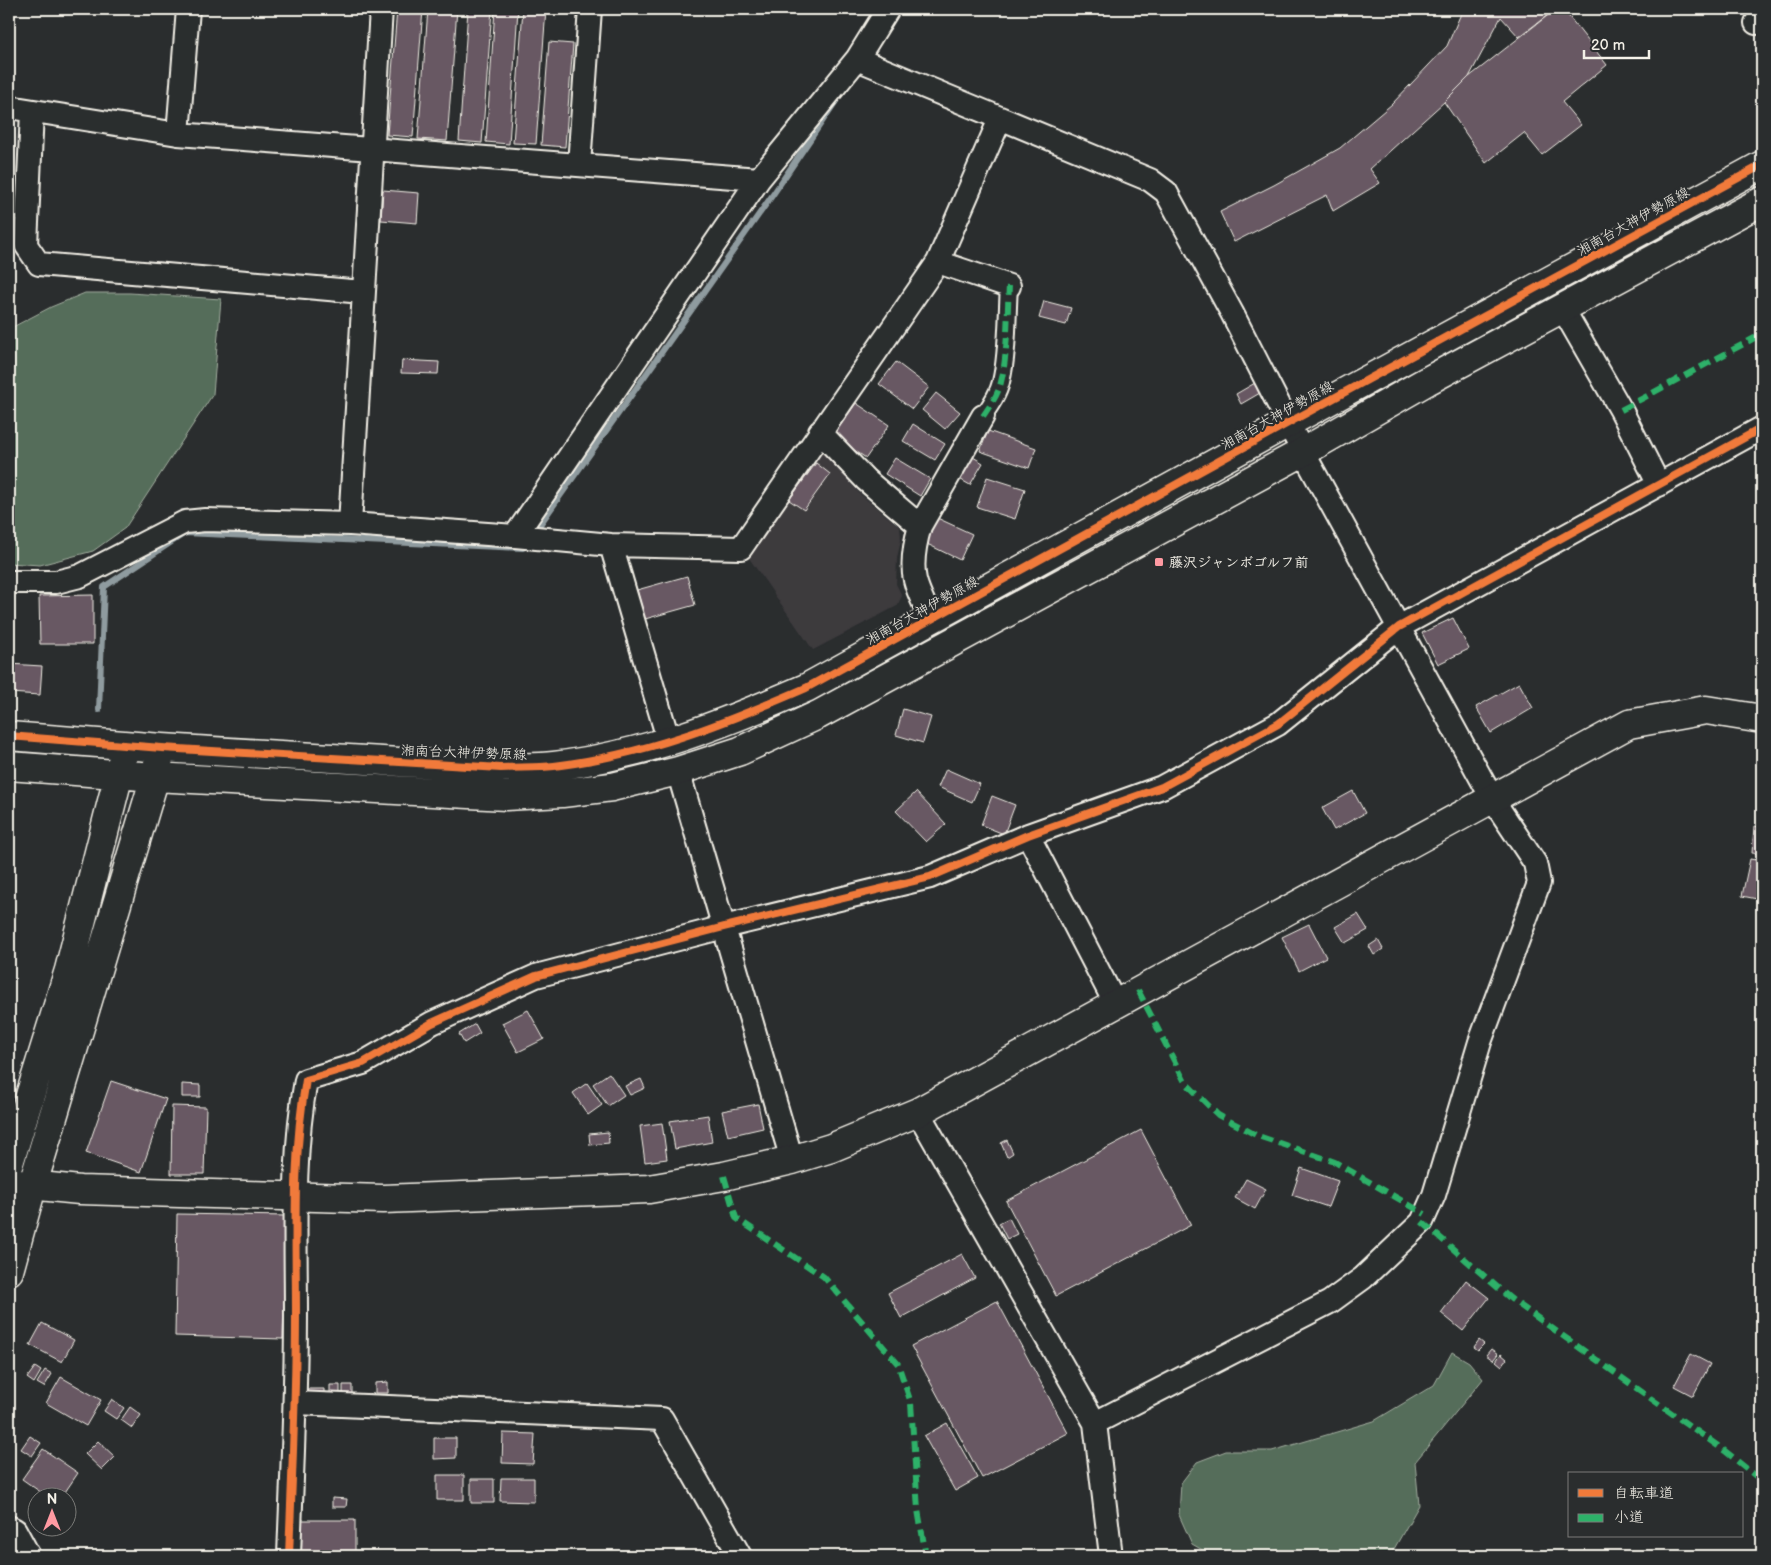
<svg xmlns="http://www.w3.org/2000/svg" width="1771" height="1565" viewBox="0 0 1771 1565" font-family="'Balsamiq Sans','Klee One',sans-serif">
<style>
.built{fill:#3d3a3e}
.green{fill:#556d5a;stroke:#a4afa1}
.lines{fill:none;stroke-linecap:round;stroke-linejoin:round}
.stream{stroke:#8f9b9f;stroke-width:6}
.building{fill:#685863;stroke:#f4f1e8}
.pedestrian-casing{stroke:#f4f1e8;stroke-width:20}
.minor-casing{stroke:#f4f1e8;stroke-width:26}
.tertiary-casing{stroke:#f4f1e8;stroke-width:31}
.pedestrian{stroke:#2a2d2e;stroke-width:16}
.minor{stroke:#2a2d2e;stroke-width:22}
.tertiary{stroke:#2a2d2e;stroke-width:28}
.quiet{stroke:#2db169;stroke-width:6;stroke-dasharray:12 6;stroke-linecap:butt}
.cycleway-casing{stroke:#2a2d2e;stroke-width:11}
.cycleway{stroke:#f17a3a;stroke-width:8}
.poi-dot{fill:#ff9aa2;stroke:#2a2d2e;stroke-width:2}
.labels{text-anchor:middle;stroke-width:4.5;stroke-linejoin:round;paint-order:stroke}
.street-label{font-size:14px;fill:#f4f1e8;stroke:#2a2d2e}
.poi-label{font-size:14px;font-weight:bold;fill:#f4f1e8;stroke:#2a2d2e;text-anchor:start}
</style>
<rect width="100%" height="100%" fill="#2a2d2e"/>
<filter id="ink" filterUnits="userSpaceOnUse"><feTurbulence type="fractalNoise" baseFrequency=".02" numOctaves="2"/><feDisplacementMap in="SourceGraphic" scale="10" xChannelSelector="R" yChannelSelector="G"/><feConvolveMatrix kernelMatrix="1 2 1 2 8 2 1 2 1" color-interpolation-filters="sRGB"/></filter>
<g filter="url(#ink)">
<path class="built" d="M 814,453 L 825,453 L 860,494 L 900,527 L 901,540 L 897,558 L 896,584 L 902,596 L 897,606 L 813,650 L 749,558 Z"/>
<path class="green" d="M 85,293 L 130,293 L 221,299 L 213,394 L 125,528 L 93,551 L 40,565 L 9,563 L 9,329 L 51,307 Z
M 1452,1352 L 1469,1362 L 1483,1379 L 1415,1462 L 1419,1505 L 1390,1556 L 1213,1556 L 1192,1544 L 1179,1515 L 1181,1483 L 1197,1462 L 1226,1451 L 1272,1451 L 1374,1421 L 1434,1385 Z"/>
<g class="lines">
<path class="stream" d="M 534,533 L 774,193 L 836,101
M 99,710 L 104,587 L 185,533 L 523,548 L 525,546"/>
</g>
<path class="building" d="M 397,9 L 423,9 L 413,137 L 387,135 Z
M 428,9 L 457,9 L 447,141 L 418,139 Z
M 468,9 L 492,9 L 482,143 L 459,141 Z
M 495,9 L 518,9 L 509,144 L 486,142 Z
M 523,9 L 546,9 L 536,144 L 513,143 Z
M 1463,9 L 1546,9 L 1549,14 L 1519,37 L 1501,17 L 1469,77 L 1444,102 L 1370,169 L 1380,183 L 1333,211 L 1327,195 L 1234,242 L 1220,212 L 1274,185 L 1340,148 L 1392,104 L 1447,46 Z
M 1556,9 L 1563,9 L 1607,65 L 1562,102 L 1581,125 L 1542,155 L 1524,133 L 1486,163 L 1444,102 L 1469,77 Z
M 549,42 L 573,44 L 565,147 L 541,145 Z
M 383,190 L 419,193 L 417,223 L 381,220 Z
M 1044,301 L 1071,308 L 1066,325 L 1039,318 Z
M 402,360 L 439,362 L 438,374 L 401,373 Z
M 896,362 L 929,387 L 912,409 L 879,384 Z
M 1255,383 L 1260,393 L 1241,404 L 1236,394 Z
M 936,393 L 960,412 L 945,429 L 922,410 Z
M 856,403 L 889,425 L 866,458 L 833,436 Z
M 913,424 L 945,444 L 935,460 L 903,441 Z
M 988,431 L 1036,448 L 1029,468 L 980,451 Z
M 968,454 L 983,463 L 970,485 L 956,477 Z
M 895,458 L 930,479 L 920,496 L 885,474 Z
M 816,463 L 830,474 L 804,510 L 789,500 Z
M 987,477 L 1025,489 L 1015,519 L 977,507 Z
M 935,517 L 972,534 L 960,560 L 923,542 Z
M 687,576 L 695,605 L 645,619 L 637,590 Z
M 93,595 L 93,644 L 40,644 L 39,596 Z
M 1453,618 L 1469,649 L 1438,664 L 1422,633 Z
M 9,627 L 13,627 L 12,654 L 9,654 Z
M 9,664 L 42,666 L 40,695 L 9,693 Z
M 1519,683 L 1533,708 L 1491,733 L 1476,707 Z
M 903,709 L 931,717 L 923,743 L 896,735 Z
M 946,769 L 980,784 L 972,802 L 938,787 Z
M 1353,791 L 1365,813 L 1334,830 L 1322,808 Z
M 916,792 L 946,824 L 926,842 L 896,811 Z
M 992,796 L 1015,805 L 1004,834 L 981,825 Z
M 1754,826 L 1762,827 L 1762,854 L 1752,853 Z
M 1750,859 L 1762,861 L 1762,900 L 1742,896 Z
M 1358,914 L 1368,930 L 1345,943 L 1335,927 Z
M 1309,924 L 1326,957 L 1299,971 L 1282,937 Z
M 1378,940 L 1383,949 L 1374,955 L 1369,946 Z
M 528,1010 L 544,1039 L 518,1052 L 502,1023 Z
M 475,1024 L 480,1033 L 464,1043 L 459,1034 Z
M 609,1073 L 624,1095 L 608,1106 L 593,1084 Z
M 641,1079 L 645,1088 L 630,1095 L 625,1086 Z
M 111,1081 L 166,1099 L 141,1172 L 86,1153 Z
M 587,1083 L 602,1105 L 588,1115 L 573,1093 Z
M 182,1084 L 200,1085 L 200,1097 L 182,1097 Z
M 758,1104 L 763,1128 L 728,1136 L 722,1111 Z
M 172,1106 L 206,1107 L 204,1174 L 171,1174 Z
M 708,1115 L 712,1142 L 675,1149 L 670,1121 Z
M 662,1123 L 667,1159 L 645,1162 L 640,1126 Z
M 1141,1130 L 1191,1225 L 1056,1296 L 1006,1201 Z
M 608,1132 L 609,1143 L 590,1145 L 589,1134 Z
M 1757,1136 L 1762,1136 L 1762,1165 L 1757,1165 Z
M 1007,1140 L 1013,1153 L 1007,1157 L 1001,1143 Z
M 1301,1168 L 1338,1181 L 1328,1207 L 1292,1195 Z
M 1246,1179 L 1266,1189 L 1255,1209 L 1235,1198 Z
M 177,1214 L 286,1216 L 283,1339 L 175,1336 Z
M 1009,1218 L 1017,1234 L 1007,1239 L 999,1223 Z
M 962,1254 L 975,1278 L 901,1318 L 888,1293 Z
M 1466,1280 L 1489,1298 L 1463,1331 L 1441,1313 Z
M 997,1301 L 1068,1433 L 982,1478 L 911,1346 Z
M 42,1323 L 74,1340 L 62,1362 L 30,1345 Z
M 1479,1340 L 1484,1344 L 1478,1350 L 1474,1347 Z
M 1491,1349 L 1498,1354 L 1493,1360 L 1486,1355 Z
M 1501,1354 L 1507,1359 L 1502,1366 L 1496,1361 Z
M 1691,1354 L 1710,1364 L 1693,1396 L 1674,1386 Z
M 35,1367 L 41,1371 L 34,1383 L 27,1378 Z
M 45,1370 L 52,1374 L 44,1387 L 37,1383 Z
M 61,1377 L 101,1400 L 86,1426 L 46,1403 Z
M 388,1382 L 388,1393 L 375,1393 L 375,1383 Z
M 330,1385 L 340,1385 L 340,1394 L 330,1394 Z
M 343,1385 L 352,1385 L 352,1395 L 343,1395 Z
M 307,1389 L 324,1389 L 324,1398 L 307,1398 Z
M 112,1399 L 124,1408 L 116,1419 L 104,1411 Z
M 130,1407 L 141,1415 L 132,1428 L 121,1420 Z
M 947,1423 L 978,1478 L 955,1491 L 924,1436 Z
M 503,1433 L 535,1434 L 533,1464 L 502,1463 Z
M 30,1436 L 41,1443 L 32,1456 L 21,1449 Z
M 434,1438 L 456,1438 L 456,1458 L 434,1459 Z
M 98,1441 L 115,1457 L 102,1470 L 85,1454 Z
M 43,1449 L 78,1473 L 61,1498 L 49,1498 L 22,1479 Z
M 437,1475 L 464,1475 L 464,1500 L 437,1500 Z
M 501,1478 L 534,1478 L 534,1502 L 500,1501 Z
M 471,1479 L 494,1479 L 494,1503 L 471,1503 Z
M 332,1498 L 347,1499 L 346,1507 L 332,1507 Z
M 301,1520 L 355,1520 L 355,1553 L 301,1552 Z"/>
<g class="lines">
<g class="pedestrian-casing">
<path id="pedestrian" d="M 983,416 C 990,406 998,395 1001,382 C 1008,354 1007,316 1009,286"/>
</g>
<g class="minor-casing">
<path id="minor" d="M 1756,23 L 1762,19
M 857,59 L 1150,180 L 1166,192 L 1232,313 L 1303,452 L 1493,800 L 1535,863 L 1539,883 L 1480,1042 L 1434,1195 L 1422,1222 L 1363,1278 L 1330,1302 L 1095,1423
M 9,107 L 178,134 L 759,179
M 32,111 L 26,245 L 39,264 L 363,292
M 178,134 L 188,9
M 579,165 L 590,9
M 938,262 L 1009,286
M 1563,309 L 1621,410 L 1659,485
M 820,432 L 866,480 L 920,526
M 350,524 L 381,9
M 515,536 L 759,179 L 857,59 L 888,9
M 611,545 L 669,742
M 9,582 L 56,582 L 80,576 L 185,522 L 205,520 L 350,524 L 515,536 L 611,545 L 741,548 L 938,262 L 1000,119
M 931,620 C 926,607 918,593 915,580 C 911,562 915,543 920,526 L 983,416
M 678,771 L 792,1160
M 1028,835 L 1115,1003
M 918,1112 L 1095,1423 L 1111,1556
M 296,1403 L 662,1419 L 740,1556
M 9,1527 L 15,1530 L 29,1556
M 289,1556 C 292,1475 296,1395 296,1314 C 296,1237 292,1156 306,1080 L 363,1063 L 432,1023 L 536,976 L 724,927 L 930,877 L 1028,835 L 1162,787 L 1278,724 L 1399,627 L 1762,428"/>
</g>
<g class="tertiary-casing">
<path id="tertiary" d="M 9,736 L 162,748 L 501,768 C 518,767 537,768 554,766 C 645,755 723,724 806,688 L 1288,423 L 1762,165
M 9,766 L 155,777 L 506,796 L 562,793 L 612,787 L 678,771 L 740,751 L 818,715 L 1303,452 L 1427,381 L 1762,201
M 9,1163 L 69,970 L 123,758
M 9,1183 L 80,1190 L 383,1199 L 649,1189 L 724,1176 L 792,1160 L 831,1148 L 918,1112 L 1629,724 L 1706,710 L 1762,719
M 9,1271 L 32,1187 L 155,777 L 159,759"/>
</g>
<use href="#pedestrian" class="pedestrian"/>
<use href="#minor" class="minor"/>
<use href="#tertiary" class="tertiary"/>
<path class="quiet" d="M 1621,410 L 1762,334
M 983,416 C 990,406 998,395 1001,382 C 1008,354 1007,316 1009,286
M 1138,990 L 1185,1082 L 1218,1115 L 1258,1136 L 1335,1162 L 1425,1214
M 724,1176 L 736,1218 L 824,1277 L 898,1364 L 911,1403 L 918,1510 L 926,1556
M 1422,1222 L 1511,1299 L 1725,1451 L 1762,1481"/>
<g class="cycleway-casing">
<path id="cycleway" d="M 9,736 L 162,748 L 501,768 C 518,767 537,768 554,766 C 645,755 723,724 806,688 L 1288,423 L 1762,165
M 289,1556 C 292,1475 296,1395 296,1314 C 296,1237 292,1156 306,1080 L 363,1063 L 432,1023 L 536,976 L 724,927 L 930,877 L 1028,835 L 1162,787 L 1278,724 L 1399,627 L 1762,428"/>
</g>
<use href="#cycleway" class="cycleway"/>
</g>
</g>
<rect class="poi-dot" x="1154" y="557" width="10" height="10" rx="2.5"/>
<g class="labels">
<g class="street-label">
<text transform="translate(1633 221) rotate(-29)" y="5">湘南台大神伊勢原線</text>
<text transform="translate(1277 415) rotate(-29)" y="5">湘南台大神伊勢原線</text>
<text transform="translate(922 610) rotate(-29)" y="5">湘南台大神伊勢原線</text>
<text transform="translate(464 752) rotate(2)" y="5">湘南台大神伊勢原線</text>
</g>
<g class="poi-label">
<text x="1169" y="567">藤沢ジャンボゴルフ前</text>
</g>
</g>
<rect width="1771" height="1565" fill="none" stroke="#2a2d2e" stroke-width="30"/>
<rect x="15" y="15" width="1741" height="1535" fill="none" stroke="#f4f1e8" stroke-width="2" filter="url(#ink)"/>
<rect x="1568" y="1472" width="175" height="65" fill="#2a2d2e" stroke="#7b7b78"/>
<rect x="1578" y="1489" width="25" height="8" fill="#f17a3a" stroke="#7b7b78"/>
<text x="1614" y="1498" font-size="15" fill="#f4f1e8">自転車道</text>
<rect x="1578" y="1514" width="25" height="8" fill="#2db169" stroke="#7b7b78"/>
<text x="1614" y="1522" font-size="15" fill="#f4f1e8">小道</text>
<g transform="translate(52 1512)"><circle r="24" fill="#2a2d2e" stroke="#7b7b78"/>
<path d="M0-4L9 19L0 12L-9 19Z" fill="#ff9aa2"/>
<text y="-8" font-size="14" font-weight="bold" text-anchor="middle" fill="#f4f1e8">N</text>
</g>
<path d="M1584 50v8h65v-8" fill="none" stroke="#f4f1e8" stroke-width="2.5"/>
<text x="1591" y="50" font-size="15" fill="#f4f1e8" stroke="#2a2d2e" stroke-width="4" paint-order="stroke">20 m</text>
</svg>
